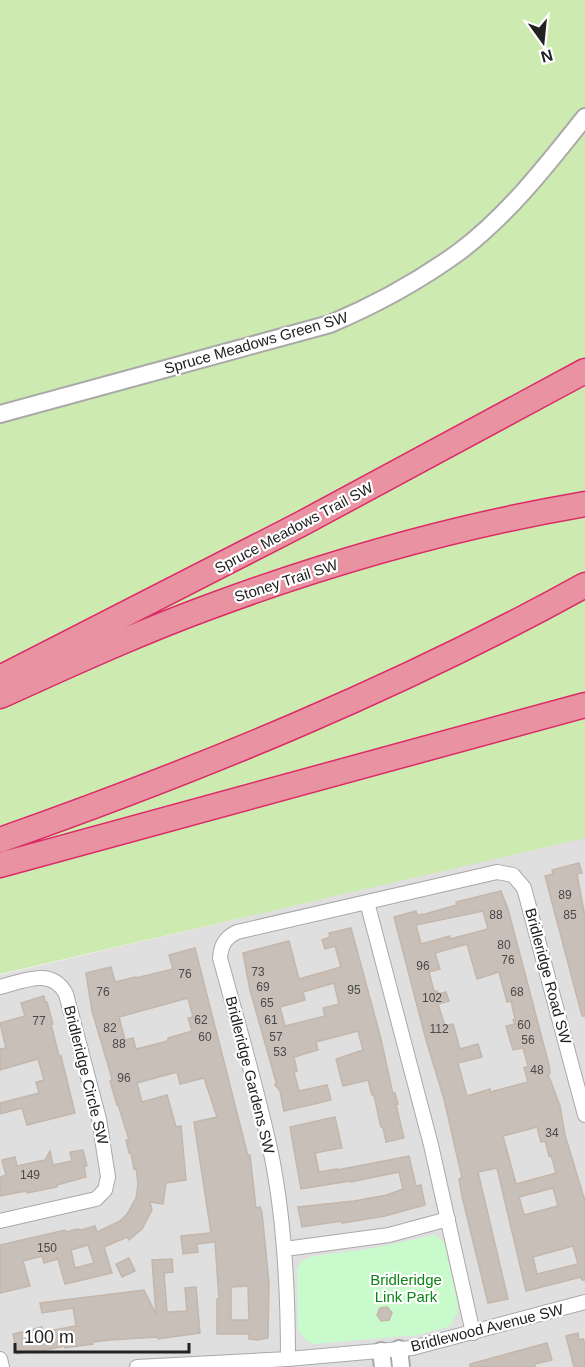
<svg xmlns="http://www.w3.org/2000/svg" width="585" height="1367" viewBox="0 0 585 1367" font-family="Arial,sans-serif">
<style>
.residential{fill:#e0dfdf}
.grass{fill:#cdebb0}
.park{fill:#c8facc}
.building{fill:#c7bfb8;stroke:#c4b6ab;stroke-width:1.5;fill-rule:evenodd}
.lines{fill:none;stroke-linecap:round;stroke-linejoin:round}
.minor-casing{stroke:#a9a9a9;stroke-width:16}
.tertiary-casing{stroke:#a9a9a9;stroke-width:20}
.motorway-casing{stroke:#dc2a67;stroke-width:27}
.minor{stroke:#fff;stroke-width:14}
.tertiary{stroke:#fff;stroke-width:16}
.motorway{stroke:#e892a2;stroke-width:24}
.labels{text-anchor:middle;stroke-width:4.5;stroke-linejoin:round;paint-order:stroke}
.number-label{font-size:12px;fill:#4b4948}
.street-label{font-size:15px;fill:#222;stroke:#fff}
.park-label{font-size:15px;fill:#0c8416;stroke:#fff}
</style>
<rect width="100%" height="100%" fill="#f2efe9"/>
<path class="residential" d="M 585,837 L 585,1367 L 0,1367 L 0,975 Z"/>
<path class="grass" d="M 0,0 L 585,0 L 585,838 L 0,974 Z"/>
<path class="park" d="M 434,1235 L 444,1242 L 458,1305 L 457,1314 L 450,1326 L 418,1335 L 313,1344 L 303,1338 L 298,1329 L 297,1270 L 300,1262 L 312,1256 L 369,1249 Z"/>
<path class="building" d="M 579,863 L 582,873 L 577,874 L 585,917 L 585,1016 L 582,1016 L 545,876 L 553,874 L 552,870 Z
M 501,891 L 508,909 L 549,1065 L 550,1073 L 548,1074 L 560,1106 L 565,1135 L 585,1201 L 585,1280 L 582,1280 L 581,1277 L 526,1291 L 497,1168 L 478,1172 L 508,1299 L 488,1303 L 462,1196 L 459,1179 L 462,1178 L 444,1099 L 426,1040 L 394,917 L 416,911 L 417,915 L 425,914 L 457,905 L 456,902 ZM 483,911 L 488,929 L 450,939 L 450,936 L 421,944 L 416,925 ZM 467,944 L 477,979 L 499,972 L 507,1002 L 511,1001 L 515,1019 L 513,1020 L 515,1024 L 506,1026 L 513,1050 L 523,1048 L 528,1066 L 524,1068 L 528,1082 L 490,1092 L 490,1089 L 467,1096 L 458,1063 L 482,1057 L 478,1044 L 460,1049 L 453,1024 L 445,1026 L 438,1004 L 449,1001 L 446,992 L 438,994 L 437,991 L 434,991 L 429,972 L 440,969 L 435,953 ZM 537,1127 L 541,1142 L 545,1141 L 549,1156 L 551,1155 L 556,1173 L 516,1184 L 503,1136 ZM 553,1188 L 558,1206 L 524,1215 L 519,1197 ZM 573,1246 L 578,1264 L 537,1274 L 533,1257 Z
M 351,928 L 381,1039 L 393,1094 L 395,1093 L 398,1104 L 396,1105 L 404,1138 L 386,1142 L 383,1127 L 381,1127 L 379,1119 L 374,1095 L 372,1095 L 368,1080 L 343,1086 L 336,1059 L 363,1050 L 358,1031 L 316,1042 L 318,1050 L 294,1057 L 297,1071 L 294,1072 L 299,1091 L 327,1085 L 331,1100 L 284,1111 L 280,1091 L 275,1085 L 276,1082 L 250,990 L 243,953 L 289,941 L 299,979 L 341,967 L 335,946 L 325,949 L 322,940 L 330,937 L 329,933 ZM 334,983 L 339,1004 L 323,1008 L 325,1016 L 285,1026 L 280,1007 L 305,1000 L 303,992 Z
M 195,948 L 248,1156 L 250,1155 L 256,1208 L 260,1207 L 262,1213 L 269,1283 L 268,1338 L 258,1340 L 249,1339 L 249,1334 L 217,1334 L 217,1299 L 219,1299 L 215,1242 L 197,1244 L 198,1252 L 183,1254 L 181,1236 L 211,1233 L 194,1122 L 217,1117 L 204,1078 L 180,1084 L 177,1072 L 137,1083 L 142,1102 L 167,1095 L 176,1127 L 181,1126 L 186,1180 L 166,1183 L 163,1204 L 150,1202 L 152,1210 L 142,1229 L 129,1240 L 127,1237 L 104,1247 L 112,1273 L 65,1284 L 58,1259 L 44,1263 L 42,1256 L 23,1261 L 30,1286 L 0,1293 L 0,1245 L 65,1230 L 66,1232 L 78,1229 L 81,1230 L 95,1226 L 97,1232 L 120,1221 L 127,1214 L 136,1198 L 138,1184 L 136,1168 L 134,1169 L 131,1153 L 129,1153 L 126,1140 L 129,1140 L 118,1104 L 117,1105 L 110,1081 L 112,1080 L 111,1075 L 92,1011 L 86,973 L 111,967 L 115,982 L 136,977 L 136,978 L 173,969 L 169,955 ZM 188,998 L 193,1017 L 188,1018 L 192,1031 L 168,1038 L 168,1041 L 136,1049 L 133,1038 L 125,1040 L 119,1017 ZM 88,1245 L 94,1263 L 75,1268 L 71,1250 ZM 248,1286 L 249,1320 L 231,1320 L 231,1287 Z
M 44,996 L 45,1002 L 47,1002 L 53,1024 L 51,1024 L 59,1056 L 61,1056 L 75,1113 L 27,1125 L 22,1108 L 0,1114 L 0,1103 L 39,1093 L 36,1082 L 44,1080 L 38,1059 L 0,1070 L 0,1049 L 6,1048 L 0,1023 L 25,1016 L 21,1003 Z
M 335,1117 L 342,1148 L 315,1153 L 319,1172 L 337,1169 L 337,1170 L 409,1156 L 416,1186 L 421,1185 L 425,1205 L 385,1216 L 342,1223 L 342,1221 L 302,1227 L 298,1207 L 354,1201 L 387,1195 L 403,1189 L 399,1172 L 351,1182 L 350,1181 L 301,1189 L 290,1127 Z
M 83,1150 L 87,1166 L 84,1166 L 86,1177 L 57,1185 L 57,1187 L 27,1193 L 26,1191 L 0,1196 L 0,1177 L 6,1175 L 2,1160 L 15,1157 L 17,1166 L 45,1160 L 50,1151 L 53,1165 L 72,1161 L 70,1152 Z
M 129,1258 L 135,1271 L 122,1277 L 116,1264 Z
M 172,1259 L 173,1272 L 164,1273 L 167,1312 L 187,1311 L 185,1288 L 196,1287 L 200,1333 L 158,1339 L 158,1337 L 110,1340 L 93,1342 L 93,1344 L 65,1348 L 64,1346 L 34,1353 L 33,1351 L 17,1354 L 13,1334 L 42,1327 L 43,1332 L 76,1326 L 73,1308 L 42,1313 L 40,1303 L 144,1290 L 156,1314 L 152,1260 Z
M 387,1307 L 392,1313 L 389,1320 L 381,1321 L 377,1315 L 380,1308 Z
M 578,1333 L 579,1340 L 583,1339 L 585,1344 L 585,1367 L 574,1367 L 566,1336 Z
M 547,1343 L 552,1360 L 535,1364 L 535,1367 L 470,1367 L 470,1364 Z"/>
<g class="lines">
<g class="minor-casing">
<path id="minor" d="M 367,902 L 431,1145 L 473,1333
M 0,987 C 24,981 52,967 66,994 L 99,1119 L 108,1177 L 105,1190 L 96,1199 L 0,1221
M 285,1249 L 389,1235 L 448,1219
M 0,1359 L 2,1367
M 288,1359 C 288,1292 285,1224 272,1158 C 258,1091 238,1024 220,958 C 221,945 225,938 237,932 L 497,872 L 513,875 L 524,888 L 585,1115
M 137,1367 L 288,1359 L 412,1348 L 585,1302"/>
</g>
<g class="tertiary-casing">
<path id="tertiary" d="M 0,414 L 330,324 C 375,305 419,281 459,252 C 508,215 547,165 585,117
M 399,1349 L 401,1367
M 381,1351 L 383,1367"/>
</g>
<g class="motorway-casing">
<path id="motorway" d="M 0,678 L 301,524 L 585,371
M 0,696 C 69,665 138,633 209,607 C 330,562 457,526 585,504
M 0,840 C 201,769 399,688 585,585
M 0,865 L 585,705"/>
</g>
<use href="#minor" class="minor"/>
<use href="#tertiary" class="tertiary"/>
<use href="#motorway" class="motorway"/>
</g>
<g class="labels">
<g class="number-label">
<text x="565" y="899">89</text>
<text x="496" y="919">88</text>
<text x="570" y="919">85</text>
<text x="504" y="949">80</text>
<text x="508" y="964">76</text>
<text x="423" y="970">96</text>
<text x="258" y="976">73</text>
<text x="185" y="978">76</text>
<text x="263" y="991">69</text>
<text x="354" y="994">95</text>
<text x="103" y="996">76</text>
<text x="517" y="996">68</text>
<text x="432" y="1002">102</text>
<text x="267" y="1007">65</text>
<text x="201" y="1024">62</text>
<text x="271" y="1024">61</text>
<text x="39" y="1025">77</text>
<text x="524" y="1029">60</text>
<text x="110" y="1032">82</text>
<text x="439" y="1033">112</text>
<text x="205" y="1041">60</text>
<text x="276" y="1041">57</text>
<text x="528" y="1044">56</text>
<text x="119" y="1048">88</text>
<text x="280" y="1056">53</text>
<text x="537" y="1074">48</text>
<text x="124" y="1082">96</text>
<text x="552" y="1137">34</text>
<text x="30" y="1179">149</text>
<text x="47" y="1252">150</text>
</g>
<g class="street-label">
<text transform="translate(256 343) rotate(-16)" y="5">Spruce Meadows Green SW</text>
<text transform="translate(294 528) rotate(-28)" y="5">Spruce Meadows Trail SW</text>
<text transform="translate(286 581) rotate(-18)" y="5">Stoney Trail SW</text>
<text transform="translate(548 976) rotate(75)" y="5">Bridleridge Road SW</text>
<text transform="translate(86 1075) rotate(76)" y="5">Bridleridge Circle SW</text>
<text transform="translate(250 1075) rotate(76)" y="5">Bridleridge Gardens SW</text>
<text transform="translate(487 1328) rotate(-14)" y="5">Bridlewood Avenue SW</text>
</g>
<g class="park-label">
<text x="406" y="1285">Bridleridge<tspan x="406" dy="17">Link Park</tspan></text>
</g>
</g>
<g transform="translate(543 42) rotate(165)" stroke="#ffffff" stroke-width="4.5" paint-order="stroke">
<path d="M0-4.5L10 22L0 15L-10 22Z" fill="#222222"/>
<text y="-9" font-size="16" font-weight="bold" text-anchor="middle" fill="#222222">N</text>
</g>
<path d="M15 1343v9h174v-9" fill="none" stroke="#222222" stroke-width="3"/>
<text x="24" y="1343" font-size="18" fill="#222222" stroke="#ffffff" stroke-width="4.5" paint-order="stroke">100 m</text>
</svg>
